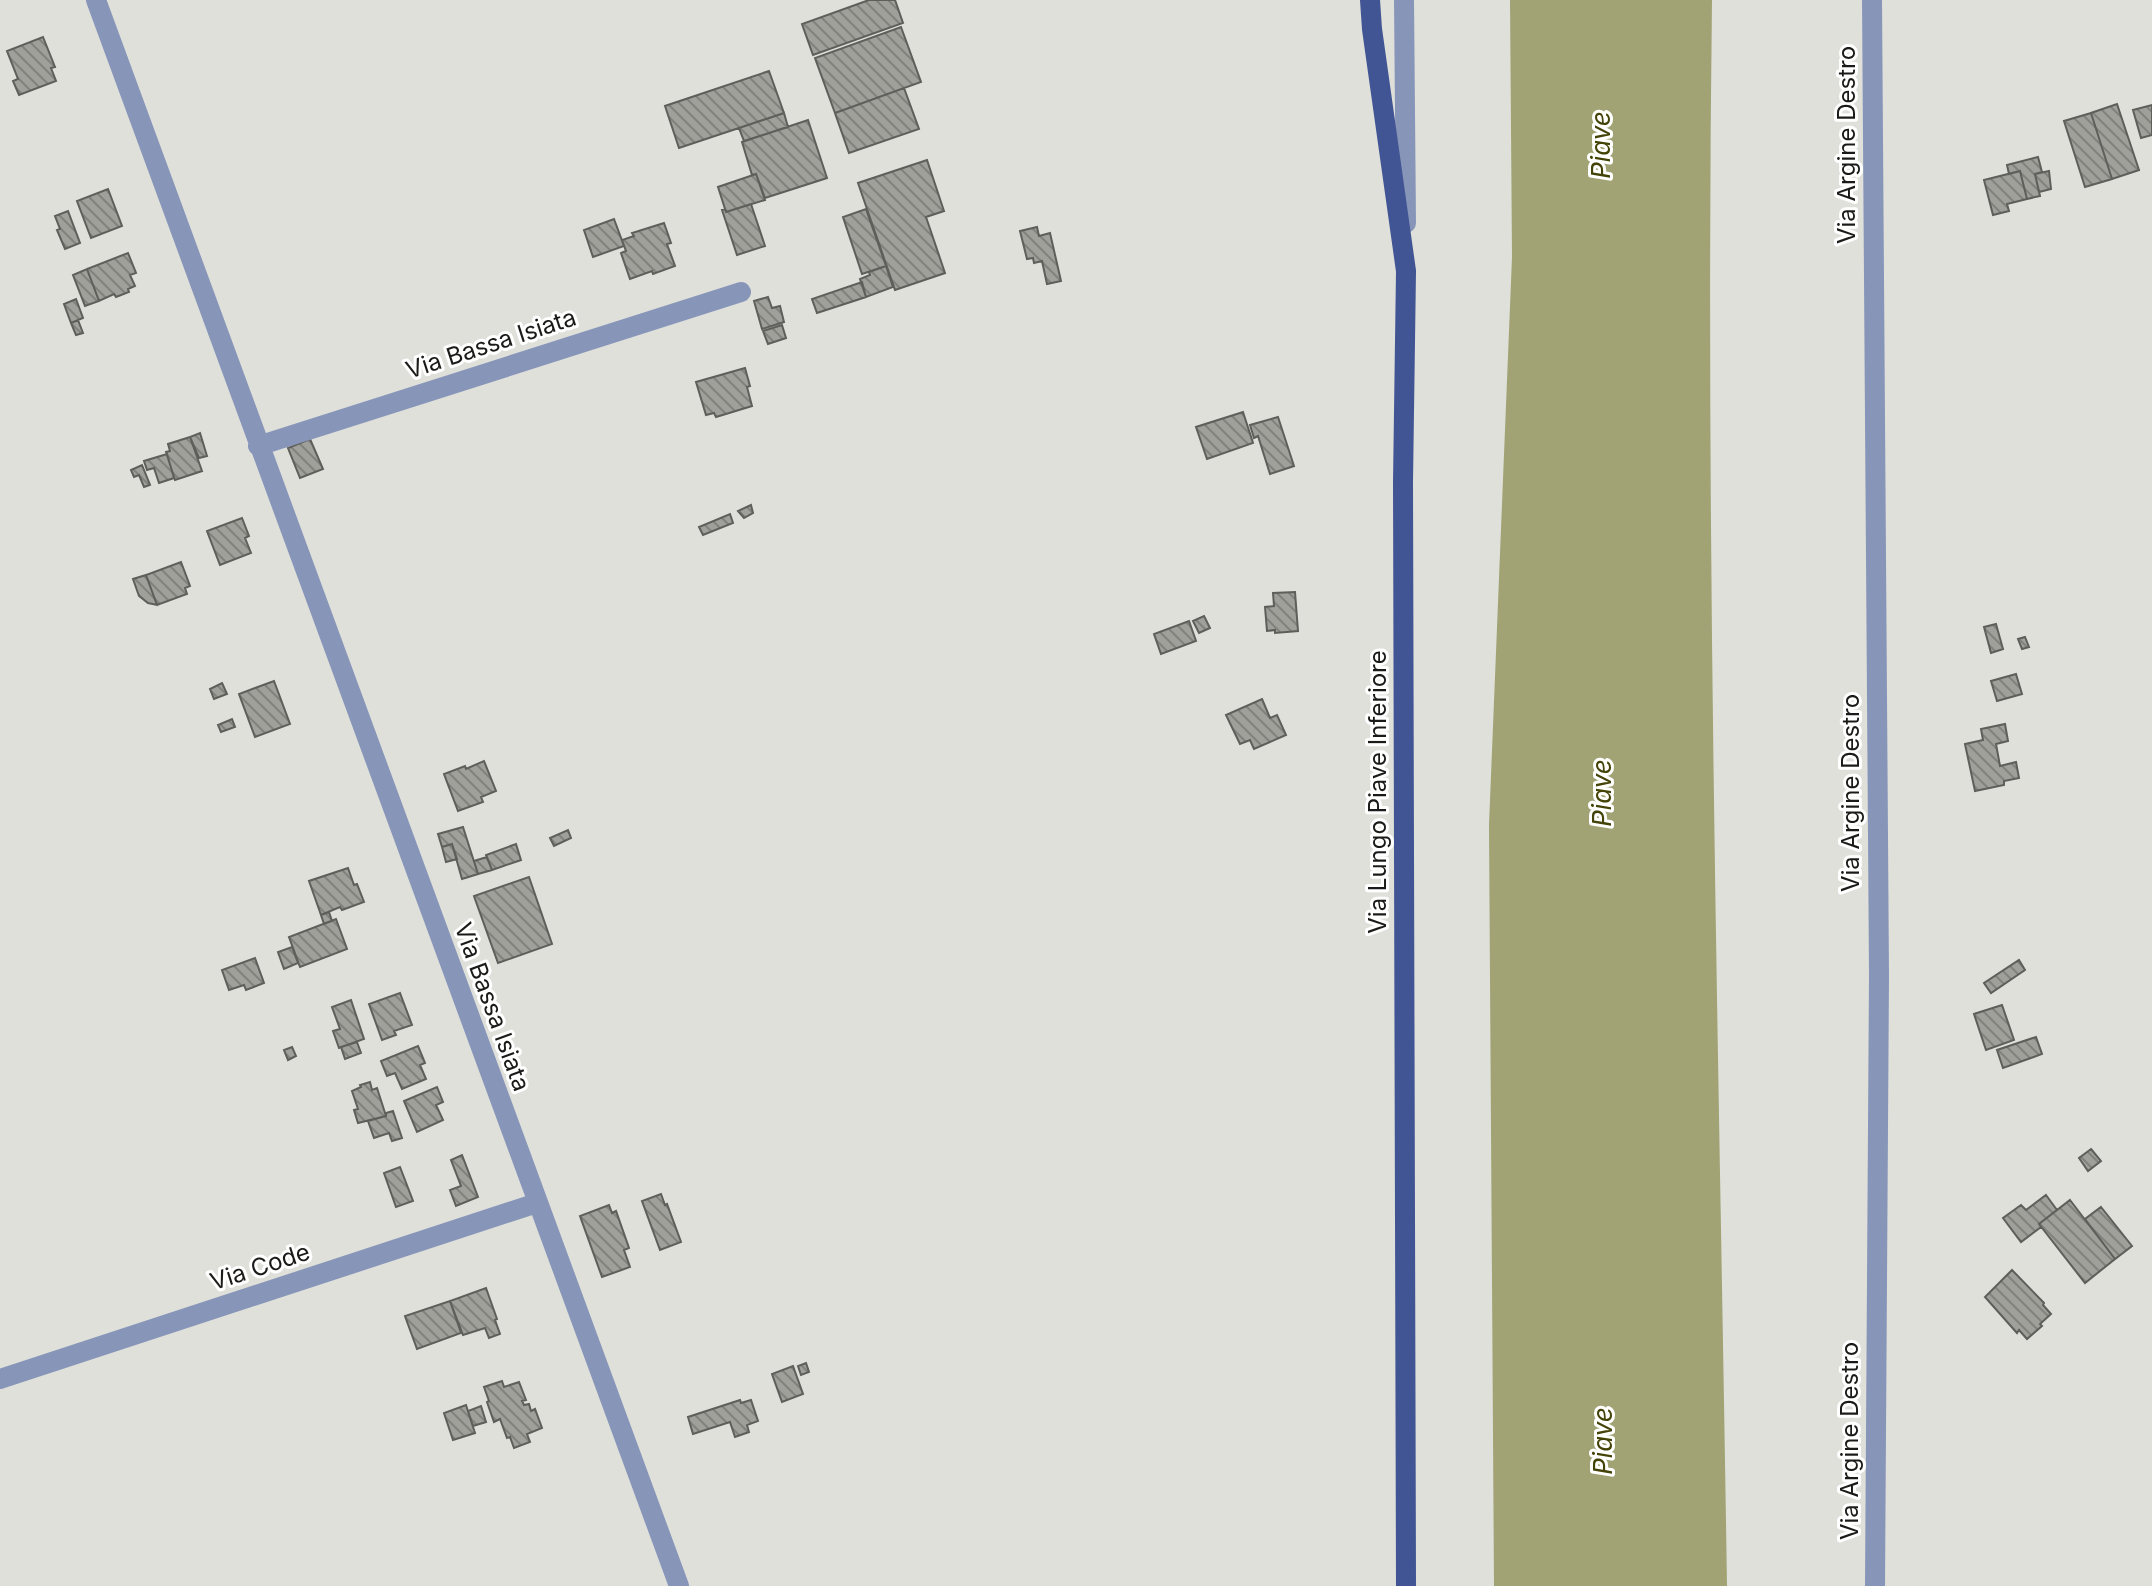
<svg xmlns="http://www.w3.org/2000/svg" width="2152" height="1586" viewBox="0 0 2152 1586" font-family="Inter,sans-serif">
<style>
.water{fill:#a1a374}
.building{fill:url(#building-back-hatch);stroke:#5e5e5a;stroke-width:2}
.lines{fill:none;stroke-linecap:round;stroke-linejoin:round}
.minor{stroke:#8795b9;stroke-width:20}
.major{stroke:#415594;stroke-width:20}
.labels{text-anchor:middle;stroke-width:6;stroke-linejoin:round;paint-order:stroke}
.street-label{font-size:24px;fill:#1a1a18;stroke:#fff}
.water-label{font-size:26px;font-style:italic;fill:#434307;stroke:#fff}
</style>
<defs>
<pattern id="building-back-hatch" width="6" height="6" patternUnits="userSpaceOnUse" patternTransform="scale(2)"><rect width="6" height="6" fill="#a0a09b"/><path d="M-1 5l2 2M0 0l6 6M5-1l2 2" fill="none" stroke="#82827d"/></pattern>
</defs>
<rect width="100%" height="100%" fill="#dfe0da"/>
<path class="water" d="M 1510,0 L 1712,0 C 1705,529 1719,1058 1727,1586 L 1494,1586 L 1489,825 L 1512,257 Z"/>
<path class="building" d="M 869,0 L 895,0 L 903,23 L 813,55 L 802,24 Z
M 901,27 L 921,82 L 835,113 L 815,58 Z
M 43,37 L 55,67 L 51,68 L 56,81 L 19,95 L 13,81 L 18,79 L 7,51 Z
M 769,71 L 784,113 L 679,148 L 665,106 Z
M 904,88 L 919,129 L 849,153 L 835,113 Z
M 2117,104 L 2139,170 L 2112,179 L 2091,113 Z
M 2152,105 L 2152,135 L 2141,138 L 2133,110 Z
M 784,113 L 788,127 L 744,141 L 739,128 Z
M 2091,113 L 2112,179 L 2085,187 L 2064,121 Z
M 808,120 L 827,178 L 765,198 L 756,174 L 752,175 L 742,142 Z
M 2038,157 L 2042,172 L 2035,174 L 2040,196 L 2027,199 L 2020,171 L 2009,174 L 2007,165 Z
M 927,160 L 944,211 L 926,217 L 945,273 L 895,290 L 858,183 Z
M 2020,171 L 2027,199 L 2007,204 L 2009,211 L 1993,215 L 1984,180 Z
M 2049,171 L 2051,189 L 2039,192 L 2035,174 Z
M 756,174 L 765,200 L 726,212 L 718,187 Z
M 108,189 L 122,226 L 91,238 L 77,201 Z
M 751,204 L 765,246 L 737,255 L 722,210 L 725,209 L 726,212 Z
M 866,209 L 886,266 L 862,274 L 843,217 Z
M 68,211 L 80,243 L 65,249 L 57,230 L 60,229 L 55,216 Z
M 614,219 L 624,246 L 593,257 L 584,230 Z
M 664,223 L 671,243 L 667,244 L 675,266 L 653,274 L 652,271 L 630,279 L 621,253 L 626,251 L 622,240 L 634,236 L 632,233 Z
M 1037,227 L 1039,236 L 1050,233 L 1061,281 L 1047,284 L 1042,261 L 1034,263 L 1033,258 L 1027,259 L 1020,231 Z
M 128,253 L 136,273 L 130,275 L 135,286 L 128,289 L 129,292 L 116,297 L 114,294 L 99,301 L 87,269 Z
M 886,266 L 893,287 L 866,297 L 860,279 L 870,275 L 869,272 Z
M 87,269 L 99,301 L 85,306 L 73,275 Z
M 862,282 L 866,297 L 817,313 L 812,299 Z
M 768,297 L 772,308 L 780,306 L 784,322 L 762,329 L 754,301 Z
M 76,299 L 83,318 L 71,323 L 64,304 Z
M 78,320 L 83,333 L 76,335 L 71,323 Z
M 782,325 L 786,338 L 768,344 L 763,331 Z
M 745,368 L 750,386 L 747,387 L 752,406 L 716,417 L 714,413 L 706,415 L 696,382 Z
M 1243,412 L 1253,443 L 1207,459 L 1196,427 Z
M 1278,417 L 1294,466 L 1270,474 L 1258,436 L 1254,438 L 1250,425 Z
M 200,433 L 207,456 L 199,458 L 190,437 Z
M 190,437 L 202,471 L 175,480 L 166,452 L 170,451 L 168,444 Z
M 310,439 L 323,469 L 300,478 L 288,448 Z
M 167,454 L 174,478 L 159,483 L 154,468 L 147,470 L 144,461 Z
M 142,465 L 150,485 L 144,487 L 139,475 L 134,477 L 131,470 Z
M 751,505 L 753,513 L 744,518 L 738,511 Z
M 730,514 L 733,523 L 703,535 L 699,527 Z
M 242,518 L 249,536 L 245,538 L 251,553 L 220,565 L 207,531 Z
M 181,562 L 190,586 L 185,588 L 187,594 L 157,605 L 146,575 Z
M 146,575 L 157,605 L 148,603 L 139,596 L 133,579 Z
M 1295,592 L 1298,631 L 1275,633 L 1275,630 L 1267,631 L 1265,607 L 1274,606 L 1273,593 Z
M 1204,616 L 1210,628 L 1199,633 L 1193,621 Z
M 1189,621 L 1196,641 L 1161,654 L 1154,634 Z
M 1996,624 L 2003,649 L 1991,653 L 1984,627 Z
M 2025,637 L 2029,647 L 2022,649 L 2018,639 Z
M 2016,674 L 2022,694 L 1997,701 L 1991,681 Z
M 274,681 L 290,724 L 255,737 L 239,694 Z
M 222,683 L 227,694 L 214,699 L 210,689 Z
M 1262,699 L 1270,718 L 1277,715 L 1286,735 L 1254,749 L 1250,740 L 1240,744 L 1226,715 Z
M 232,719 L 235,727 L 221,732 L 218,725 Z
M 2005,724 L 2008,741 L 1996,744 L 2000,766 L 2016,762 L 2019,778 L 2004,781 L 2004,785 L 1975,791 L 1965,744 L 1983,740 L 1981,729 Z
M 484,761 L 496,791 L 481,797 L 483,802 L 458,811 L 444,774 L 465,766 L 466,769 Z
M 463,827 L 478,874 L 462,879 L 452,844 L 442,847 L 438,834 Z
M 568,830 L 571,838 L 554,846 L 550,838 Z
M 452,844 L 457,859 L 446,862 L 442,847 Z
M 516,844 L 521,860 L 492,870 L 486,855 Z
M 487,857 L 492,870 L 478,874 L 474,861 Z
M 348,868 L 354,885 L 357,884 L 364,902 L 342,910 L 340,907 L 321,915 L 309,881 Z
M 529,877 L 552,944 L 498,963 L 474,896 Z
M 329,912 L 332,921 L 324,924 L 321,915 Z
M 336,919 L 347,949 L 300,967 L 289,937 Z
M 292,947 L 298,963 L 284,969 L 278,952 Z
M 255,958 L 264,983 L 246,990 L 244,985 L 229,990 L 222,970 Z
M 2019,960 L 2025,970 L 1991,993 L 1984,983 Z
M 400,993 L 412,1025 L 394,1031 L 396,1035 L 382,1040 L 369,1004 Z
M 351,1000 L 364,1039 L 339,1048 L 333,1031 L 340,1029 L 332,1007 Z
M 2002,1005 L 2014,1040 L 1986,1050 L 1974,1014 Z
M 2036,1037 L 2042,1054 L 2003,1068 L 1997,1050 Z
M 357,1042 L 361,1053 L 345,1059 L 341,1047 Z
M 418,1046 L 425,1063 L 420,1065 L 426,1079 L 402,1089 L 395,1073 L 387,1076 L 381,1061 Z
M 292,1047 L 296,1056 L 288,1060 L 284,1050 Z
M 370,1082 L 372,1090 L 377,1088 L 386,1116 L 358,1123 L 354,1110 L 358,1109 L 352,1091 L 361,1087 L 360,1085 Z
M 437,1087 L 443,1102 L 436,1105 L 443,1120 L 417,1132 L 404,1101 Z
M 393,1111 L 402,1138 L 392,1141 L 389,1133 L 374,1138 L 368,1121 L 386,1116 L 386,1113 Z
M 2091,1149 L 2101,1161 L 2088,1171 L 2079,1158 Z
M 462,1155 L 478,1197 L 456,1206 L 450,1190 L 461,1186 L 451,1160 Z
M 400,1167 L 413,1201 L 396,1207 L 384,1173 Z
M 661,1194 L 665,1205 L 667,1204 L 681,1242 L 660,1250 L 642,1201 Z
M 2046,1195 L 2057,1210 L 2039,1224 L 2041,1227 L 2021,1242 L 2003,1218 L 2021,1205 L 2026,1210 Z
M 2070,1200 L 2115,1259 L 2085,1283 L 2039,1224 Z
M 609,1205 L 612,1213 L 616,1211 L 629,1248 L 624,1250 L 630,1267 L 602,1277 L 580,1216 Z
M 2101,1207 L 2132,1246 L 2115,1259 L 2085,1219 Z
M 2012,1270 L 2044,1303 L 2043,1305 L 2051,1314 L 2040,1324 L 2042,1326 L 2027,1339 L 2019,1330 L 2017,1333 L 1985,1297 Z
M 486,1288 L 497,1319 L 495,1320 L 500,1334 L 489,1338 L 485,1328 L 463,1335 L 450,1301 Z
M 450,1301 L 461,1333 L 417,1349 L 405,1316 Z
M 806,1363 L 809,1372 L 801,1375 L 798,1366 Z
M 793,1366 L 803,1394 L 782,1402 L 772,1374 Z
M 502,1381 L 504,1387 L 519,1382 L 526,1400 L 522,1401 L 524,1405 L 529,1404 L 531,1411 L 535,1409 L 542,1428 L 527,1434 L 530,1442 L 514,1448 L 510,1437 L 507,1438 L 500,1419 L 494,1422 L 487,1402 L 489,1401 L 484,1387 Z
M 740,1400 L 741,1403 L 751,1400 L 758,1421 L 747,1425 L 749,1432 L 735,1437 L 730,1422 L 693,1434 L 688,1417 Z
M 466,1405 L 475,1433 L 453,1440 L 444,1413 Z
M 481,1406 L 486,1422 L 473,1426 L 468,1411 Z"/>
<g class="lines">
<path class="minor" d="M 96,0 L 679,1586
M 1404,0 L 1406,223
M 1872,0 L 1879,975 L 1875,1586
M 258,446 L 741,292
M 0,1379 L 537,1203"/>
<path class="major" d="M 1370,0 L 1372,29 L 1406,271 L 1403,482 L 1406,1586"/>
</g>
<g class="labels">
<g class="street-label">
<text transform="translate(1847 145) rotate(-90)" y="8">Via Argine Destro</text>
<text transform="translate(491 344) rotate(-18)" y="8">Via Bassa Isiata</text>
<text transform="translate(1378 792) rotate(-90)" y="8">Via Lungo Piave Inferiore</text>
<text transform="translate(1851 793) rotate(-90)" y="8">Via Argine Destro</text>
<text transform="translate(492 1007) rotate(70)" y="8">Via Bassa Isiata</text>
<text transform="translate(260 1267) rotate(-18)" y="8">Via Code</text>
<text transform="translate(1850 1441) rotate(-90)" y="8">Via Argine Destro</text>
</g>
<g class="water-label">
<text transform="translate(1601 145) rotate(-90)" y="9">Piave</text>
<text transform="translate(1602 793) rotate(-90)" y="9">Piave</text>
<text transform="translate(1603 1441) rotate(-90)" y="9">Piave</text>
</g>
</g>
</svg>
